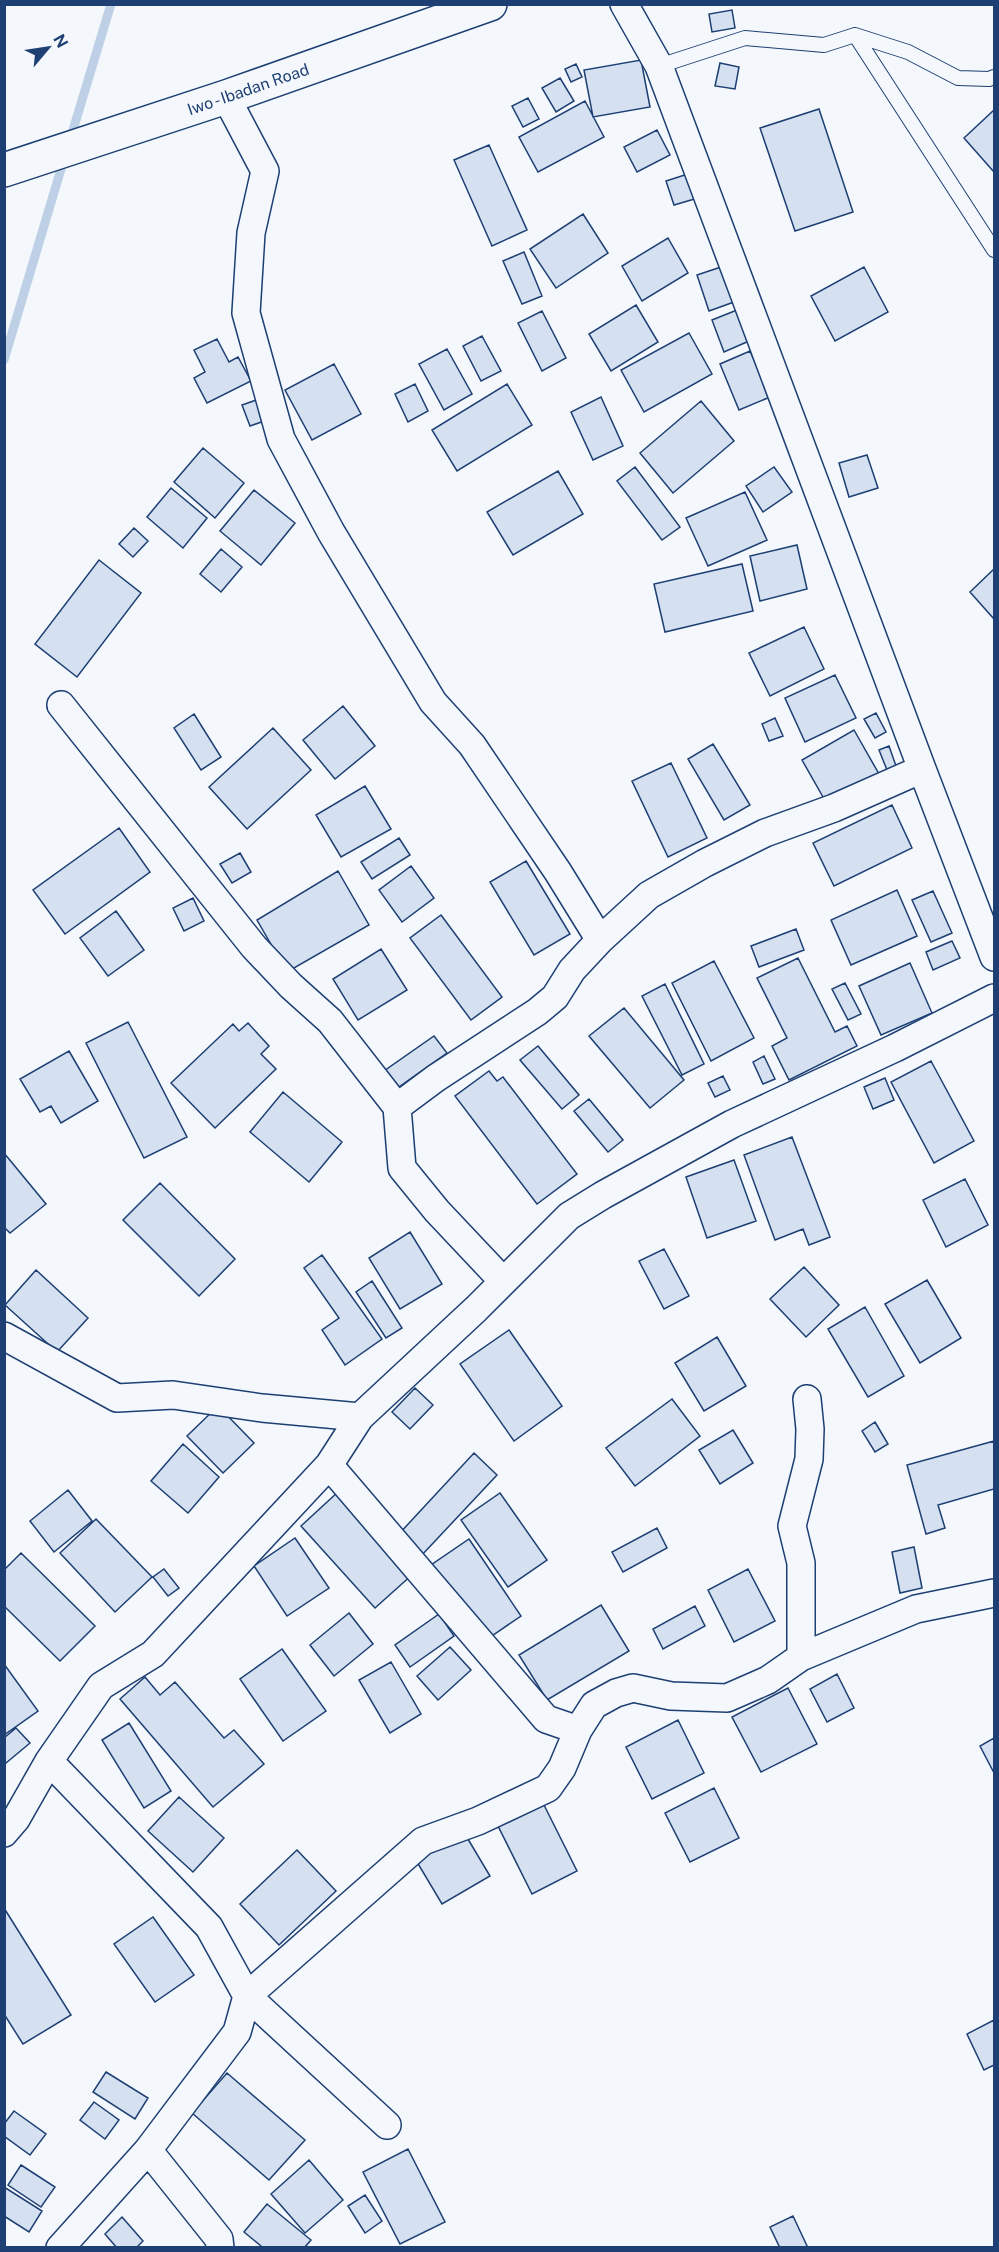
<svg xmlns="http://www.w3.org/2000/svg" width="999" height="2252" viewBox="0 0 999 2252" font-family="'Public Sans',sans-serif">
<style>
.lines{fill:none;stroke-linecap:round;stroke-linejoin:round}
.stream{stroke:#bed0e5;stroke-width:9}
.building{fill:#d5e0f0;stroke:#1d3f73;stroke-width:1.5}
.service-casing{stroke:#1d3f73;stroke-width:16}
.minor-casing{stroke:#1d3f73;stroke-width:30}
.primary-casing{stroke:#1d3f73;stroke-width:36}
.service{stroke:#f4f7fb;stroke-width:14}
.minor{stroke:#f4f7fb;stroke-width:27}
.primary{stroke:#f4f7fb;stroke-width:33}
.labels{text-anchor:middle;stroke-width:4.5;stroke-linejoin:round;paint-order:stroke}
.street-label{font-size:16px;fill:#1d3f73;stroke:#f4f7fb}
</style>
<rect width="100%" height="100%" fill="#f4f7fb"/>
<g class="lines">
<path class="stream" d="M 70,140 L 111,4
M 4,360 L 64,159"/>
</g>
<path class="building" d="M 732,10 L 735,28 L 712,32 L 709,14 Z
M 641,60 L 650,107 L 593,117 L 584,70 Z
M 720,63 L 739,67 L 735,89 L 715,86 Z
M 576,64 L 582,77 L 571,82 L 565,69 Z
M 560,78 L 574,101 L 556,112 L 542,88 Z
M 528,98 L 539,119 L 523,127 L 512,106 Z
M 585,101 L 604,137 L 538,172 L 519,137 Z
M 819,109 L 853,212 L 795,231 L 760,128 Z
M 994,110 L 994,172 L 964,138 Z
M 657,130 L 670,155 L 637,172 L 624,147 Z
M 489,145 L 527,230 L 492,246 L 454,160 Z
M 691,173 L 698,198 L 674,205 L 666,181 Z
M 583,214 L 608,253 L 556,288 L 530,249 Z
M 668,238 L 688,273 L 642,301 L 622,266 Z
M 524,252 L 542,296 L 522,304 L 503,261 Z
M 721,267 L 734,302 L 709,311 L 697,275 Z
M 864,267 L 888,312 L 835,341 L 811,296 Z
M 636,305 L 658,342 L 611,371 L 589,334 Z
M 737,310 L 749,341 L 724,352 L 712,320 Z
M 542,311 L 566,358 L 542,371 L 518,323 Z
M 689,333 L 712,374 L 644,412 L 621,370 Z
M 482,336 L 501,371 L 481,381 L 463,346 Z
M 217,339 L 229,362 L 238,357 L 251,381 L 207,403 L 194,378 L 205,372 L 194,350 Z
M 447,349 L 472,394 L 444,410 L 419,364 Z
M 750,351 L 770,397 L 739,410 L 720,364 Z
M 334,364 L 361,414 L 312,440 L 285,390 Z
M 415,384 L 428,411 L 408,422 L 395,394 Z
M 507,384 L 532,425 L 457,471 L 432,430 Z
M 265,397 L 273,418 L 250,426 L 242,405 Z
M 601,397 L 623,446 L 593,460 L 571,412 Z
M 701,401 L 734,441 L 673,493 L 640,453 Z
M 203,448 L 244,483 L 215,518 L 174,482 Z
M 867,455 L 878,488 L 849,497 L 839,463 Z
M 635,467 L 680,527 L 662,540 L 617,481 Z
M 774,467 L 792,492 L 763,512 L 746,486 Z
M 558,471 L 583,514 L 513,555 L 487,512 Z
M 171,488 L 207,518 L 183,548 L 147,517 Z
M 254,490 L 295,523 L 261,565 L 220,531 Z
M 745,492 L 767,540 L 708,566 L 686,518 Z
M 134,528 L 148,541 L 133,557 L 119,544 Z
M 797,545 L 807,589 L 760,601 L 750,556 Z
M 221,549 L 242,567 L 221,592 L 200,574 Z
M 99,560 L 141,593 L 77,677 L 35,644 Z
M 742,564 L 753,611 L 665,632 L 654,584 Z
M 994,569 L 994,619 L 970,592 Z
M 804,627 L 824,669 L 770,696 L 749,653 Z
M 835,675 L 856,718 L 805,742 L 785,698 Z
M 343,706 L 375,746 L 335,779 L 303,740 Z
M 876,713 L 886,732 L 875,738 L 864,719 Z
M 194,714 L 221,757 L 201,770 L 174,728 Z
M 775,718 L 783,736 L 769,741 L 762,724 Z
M 273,728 L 311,770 L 247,829 L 209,787 Z
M 854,730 L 879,774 L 827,804 L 802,760 Z
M 713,744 L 750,805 L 724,820 L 688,759 Z
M 889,746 L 896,766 L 887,770 L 879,750 Z
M 671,763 L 707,838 L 668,857 L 632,781 Z
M 365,786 L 391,829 L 341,857 L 316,815 Z
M 892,805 L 912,848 L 834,886 L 813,843 Z
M 119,828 L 150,872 L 65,934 L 33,890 Z
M 399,838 L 410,855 L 372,879 L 361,862 Z
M 240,853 L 251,872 L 232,883 L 220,864 Z
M 526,861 L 570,934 L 534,955 L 490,882 Z
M 411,866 L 434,898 L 402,922 L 379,890 Z
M 338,871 L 369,925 L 287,972 L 257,920 Z
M 897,890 L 917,936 L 851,965 L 831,920 Z
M 933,891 L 952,933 L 931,942 L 912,900 Z
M 193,898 L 204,921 L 184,931 L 173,908 Z
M 116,911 L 144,950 L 108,976 L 80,938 Z
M 441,915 L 502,997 L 471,1020 L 410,938 Z
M 796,929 L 804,950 L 759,967 L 751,946 Z
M 952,941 L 960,958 L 933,970 L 926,952 Z
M 381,949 L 407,990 L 358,1020 L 333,979 Z
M 798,958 L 835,1032 L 847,1026 L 857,1046 L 789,1080 L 772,1046 L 787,1038 L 757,978 Z
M 714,961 L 754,1038 L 711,1061 L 672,983 Z
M 910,963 L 932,1013 L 881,1035 L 859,986 Z
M 845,983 L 861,1014 L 848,1020 L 832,989 Z
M 665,984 L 704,1064 L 682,1075 L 642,996 Z
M 624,1008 L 684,1080 L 650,1108 L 589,1036 Z
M 128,1022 L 187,1137 L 144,1158 L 86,1043 Z
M 248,1023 L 269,1046 L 261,1054 L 276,1069 L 215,1128 L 171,1083 L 233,1024 L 239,1031 Z
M 434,1036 L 447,1053 L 396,1089 L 384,1071 Z
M 538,1046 L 579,1095 L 562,1109 L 520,1060 Z
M 69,1051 L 98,1101 L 61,1123 L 51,1106 L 40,1112 L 20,1079 Z
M 764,1056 L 775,1079 L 763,1084 L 753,1062 Z
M 931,1061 L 974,1141 L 934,1163 L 891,1082 Z
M 489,1071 L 497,1081 L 503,1077 L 577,1174 L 537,1204 L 455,1096 Z
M 723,1076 L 730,1090 L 715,1097 L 708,1083 Z
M 885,1078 L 894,1100 L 873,1109 L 864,1087 Z
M 283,1092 L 342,1142 L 309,1182 L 250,1132 Z
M 589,1099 L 623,1140 L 608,1152 L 574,1111 Z
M 792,1137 L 830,1237 L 809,1245 L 803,1229 L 775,1240 L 744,1155 Z
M 4,1153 L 46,1204 L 10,1233 L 4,1227 Z
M 734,1160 L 756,1221 L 707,1238 L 686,1177 Z
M 965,1179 L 988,1225 L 946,1247 L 923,1200 Z
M 160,1183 L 235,1259 L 199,1296 L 123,1220 Z
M 410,1232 L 442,1284 L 400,1309 L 369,1258 Z
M 664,1249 L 689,1296 L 664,1309 L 639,1261 Z
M 322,1255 L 382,1339 L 345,1365 L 322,1330 L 339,1318 L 304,1268 Z
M 804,1267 L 839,1305 L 806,1337 L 770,1299 Z
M 36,1270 L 88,1318 L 57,1352 L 5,1305 Z
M 927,1280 L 961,1338 L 920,1363 L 885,1304 Z
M 372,1281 L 402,1328 L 386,1338 L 356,1292 Z
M 865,1307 L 904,1376 L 868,1397 L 828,1329 Z
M 509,1330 L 562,1406 L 514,1441 L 460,1364 Z
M 717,1337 L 746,1386 L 704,1411 L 675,1363 Z
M 415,1388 L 433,1405 L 410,1429 L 392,1412 Z
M 672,1399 L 700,1436 L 635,1486 L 606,1448 Z
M 218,1406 L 254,1443 L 223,1473 L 187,1436 Z
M 875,1422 L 888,1444 L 875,1452 L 862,1431 Z
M 733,1430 L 753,1463 L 720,1484 L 699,1450 Z
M 994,1441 L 994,1489 L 938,1505 L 945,1528 L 926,1534 L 907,1465 Z
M 183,1444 L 219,1477 L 188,1513 L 151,1481 Z
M 474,1453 L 497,1475 L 421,1556 L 398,1535 Z
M 68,1490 L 92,1521 L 54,1552 L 30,1521 Z
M 339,1491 L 414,1573 L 375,1608 L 301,1526 Z
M 500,1493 L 547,1560 L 508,1587 L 461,1520 Z
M 96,1519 L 152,1577 L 115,1612 L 60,1553 Z
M 657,1528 L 667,1548 L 623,1572 L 612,1552 Z
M 295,1538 L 329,1588 L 287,1616 L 254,1566 Z
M 469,1539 L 521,1616 L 483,1642 L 431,1565 Z
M 914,1547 L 922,1588 L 900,1593 L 892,1552 Z
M 21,1553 L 95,1626 L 60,1661 L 4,1606 L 4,1570 Z
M 164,1569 L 179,1588 L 168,1596 L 153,1577 Z
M 748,1569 L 775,1621 L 734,1642 L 708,1590 Z
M 601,1605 L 629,1651 L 547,1700 L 519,1655 Z
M 695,1606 L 705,1626 L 663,1649 L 653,1629 Z
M 349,1613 L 373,1644 L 334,1676 L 310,1645 Z
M 439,1614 L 454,1636 L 410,1667 L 395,1645 Z
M 450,1647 L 471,1670 L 438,1700 L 417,1676 Z
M 282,1649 L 326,1711 L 283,1741 L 240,1679 Z
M 391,1662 L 421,1714 L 390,1733 L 359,1680 Z
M 4,1664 L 38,1711 L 4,1735 Z
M 837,1674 L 854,1708 L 827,1722 L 810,1689 Z
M 145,1677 L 160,1695 L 175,1682 L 224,1738 L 234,1730 L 264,1764 L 213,1807 L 120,1699 Z
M 788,1688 L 817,1744 L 761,1772 L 732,1717 Z
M 678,1720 L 704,1773 L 652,1799 L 626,1747 Z
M 129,1723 L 171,1791 L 144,1808 L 102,1740 Z
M 16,1728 L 30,1743 L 6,1763 L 4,1761 L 4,1738 Z
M 994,1738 L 994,1770 L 993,1771 L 980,1746 Z
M 714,1788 L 739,1838 L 690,1862 L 665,1813 Z
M 179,1797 L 224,1838 L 193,1872 L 148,1831 Z
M 543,1803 L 577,1871 L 532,1894 L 498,1826 Z
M 462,1829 L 490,1876 L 442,1904 L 414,1857 Z
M 297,1850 L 336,1891 L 279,1945 L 240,1904 Z
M 4,1908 L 71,2015 L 23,2044 L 4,2014 Z
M 153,1917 L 194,1975 L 155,2002 L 114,1944 Z
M 994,2020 L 994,2065 L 984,2070 L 967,2034 Z
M 106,2072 L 148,2098 L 135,2119 L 93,2092 Z
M 227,2073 L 305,2140 L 269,2180 L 192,2113 Z
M 94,2102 L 119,2120 L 105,2139 L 80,2120 Z
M 14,2111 L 46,2134 L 30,2155 L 4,2136 L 4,2124 Z
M 408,2149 L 445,2222 L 400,2244 L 363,2172 Z
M 309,2160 L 343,2200 L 305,2233 L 271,2194 Z
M 21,2165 L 55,2187 L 41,2207 L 8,2185 Z
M 4,2187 L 42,2211 L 29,2232 L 4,2216 Z
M 365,2195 L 382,2221 L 365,2233 L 348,2206 Z
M 267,2204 L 311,2240 L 304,2248 L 259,2248 L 261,2246 L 244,2232 Z
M 793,2216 L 808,2248 L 780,2248 L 770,2227 Z
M 122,2217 L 143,2241 L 136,2248 L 117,2248 L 105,2234 Z"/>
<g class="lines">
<g class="service-casing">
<path id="service" d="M 855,35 L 994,250
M 659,66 L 745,38 L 824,45 L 855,35 L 908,52 L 958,78 L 989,79 L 994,77"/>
</g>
<g class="minor-casing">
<path id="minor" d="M 624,4 L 659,66 L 922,769 L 994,957
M 226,97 L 265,171 L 251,233 L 246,313 L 281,439 L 331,532 L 433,702 L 472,745 L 558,872 L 600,940
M 61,705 L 254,947 L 291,986 L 330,1021 L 397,1107 L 402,1168 L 437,1211 L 503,1281
M 397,1107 L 436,1078 L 537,1012 L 555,997 L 572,970 L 600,940 L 649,895 L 705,863 L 765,833 L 834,808 L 922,769
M 4,1336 L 117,1398 L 173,1395 L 262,1408 L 360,1417
M 329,1465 L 546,1719 L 578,1730 L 594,1705 L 616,1693 L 633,1688 L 671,1696 L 727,1698 L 768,1680 L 801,1657 L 916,1609 L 994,1593
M 801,1657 L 801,1563 L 792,1526 L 809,1459 L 810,1429 L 807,1399
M 49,1761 L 209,1927 L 247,1996 L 387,2125
M 4,1833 L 16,1819 L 49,1761 L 101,1686 L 153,1654 L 329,1465 L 360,1417 L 476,1309 L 569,1216 L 603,1195 L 732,1124 L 895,1048 L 994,998
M 148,2150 L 237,2032 L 247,1996 L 423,1841 L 478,1821 L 548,1788 L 562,1768 L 578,1730
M 60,2248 L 148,2150 L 219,2239 L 220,2248"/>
</g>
<g class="primary-casing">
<path id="primary" d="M 4,170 L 226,97 L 490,4"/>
</g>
<use href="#service" class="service"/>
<use href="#minor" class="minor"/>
<use href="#primary" class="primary"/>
</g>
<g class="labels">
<g class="street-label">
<text transform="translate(248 89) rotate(-19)" y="6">Iwo - Ibadan Road</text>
</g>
</g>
<rect width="999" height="2252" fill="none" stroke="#1d3f73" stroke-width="12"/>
<g transform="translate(48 48) rotate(61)" stroke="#f4f7fb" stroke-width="4.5" paint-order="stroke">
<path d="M0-4.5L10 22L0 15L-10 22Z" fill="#1d3f73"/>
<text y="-9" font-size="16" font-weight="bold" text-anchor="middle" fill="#1d3f73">N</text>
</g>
</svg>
